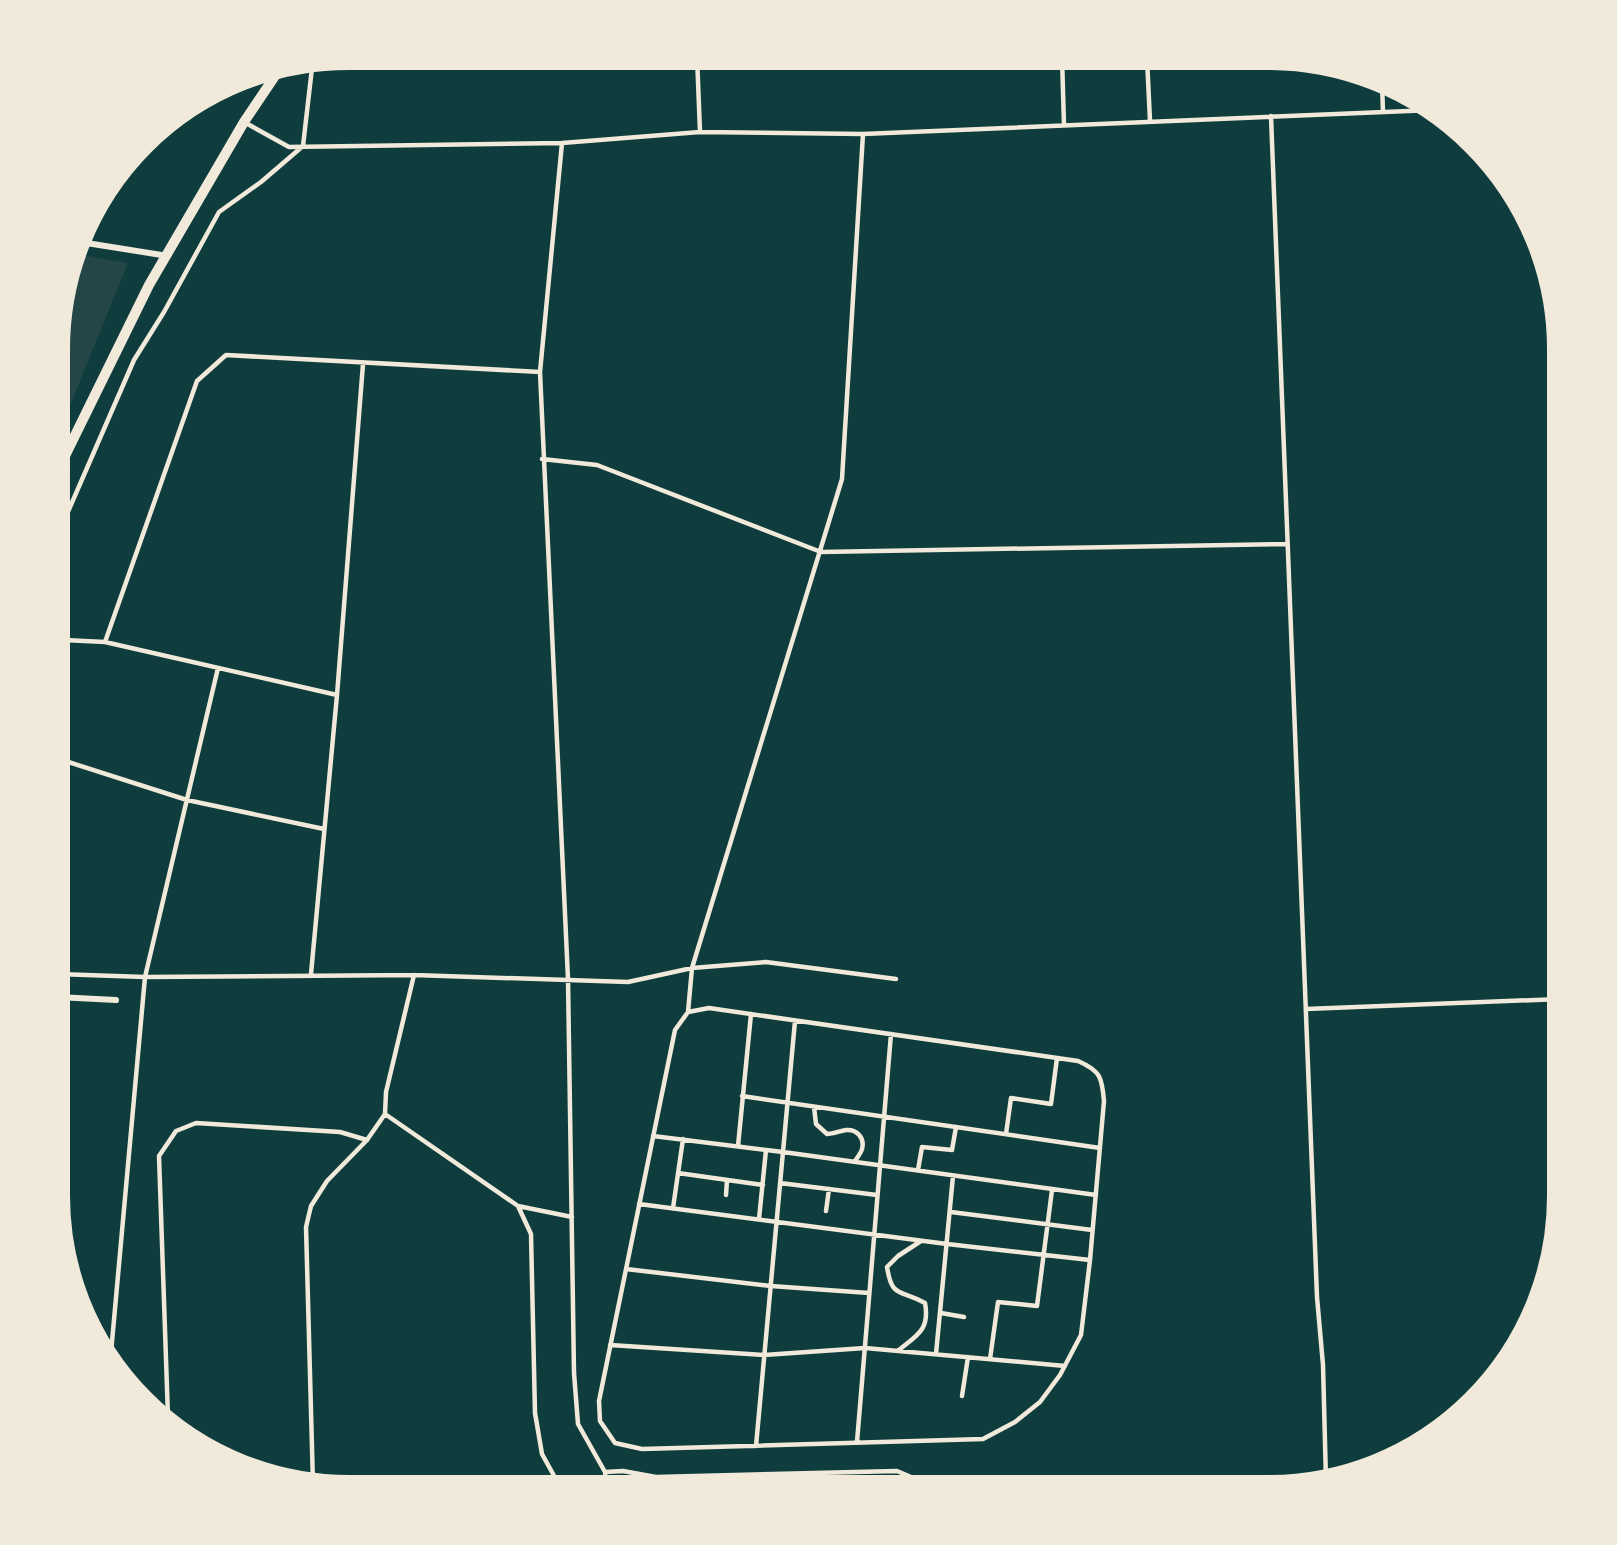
<svg xmlns="http://www.w3.org/2000/svg" width="1617" height="1545" viewBox="0 0 1617 1545" font-family="Poppins,sans-serif">
<style>
.green{fill:#244646}
.lines{fill:none;stroke-linecap:round;stroke-linejoin:round}
.service{stroke:#f1e9da;stroke-width:4.5}
.minor{stroke:#f1e9da;stroke-width:6}
.tertiary{stroke:#f1e9da;stroke-width:10}
.rim{fill:none;stroke:#f1e9da;stroke-width:8}
</style>
<rect width="100%" height="100%" fill="#0f3d3e"/>
<path class="green" d="M 75,254 L 128,263 L 60,430 L 61,292 Z"/>
<g class="lines">
<path class="service" d="M 697,56 L 700,132
M 1062,57 L 1064,125
M 1147,58 L 1150,121
M 1382,84 L 1383,112
M 1271,116 L 1317,1297 L 1323,1365 L 1326,1481
M 244,122 L 289,147 L 562,143 L 700,132 L 863,134 L 1433,110
M 562,143 L 540,372 L 568,979 L 574,1373 L 578,1424 L 605,1472 L 607,1489
M 542,459 L 597,465 L 821,552 L 1287,544
M 60,543 L 67,514 L 134,360 L 164,312 L 219,212 L 261,182 L 303,146 L 312,68 L 317,61
M 59,642 L 64,640 L 105,642 L 197,381 L 226,355 L 540,372
M 105,642 L 337,695
M 59,759 L 187,800 L 324,829
M 57,974 L 145,977 L 414,975 L 628,982 L 692,968 L 766,962 L 896,979
M 311,974 L 337,695 L 363,364
M 709,1008 L 1078,1061 C 1101,1071 1102,1078 1104,1101 L 1090,1260 L 1081,1335 L 1060,1375 L 1040,1402 L 1015,1422 L 983,1439 L 642,1449 L 615,1443 L 600,1421 L 599,1401 L 675,1030 L 688,1012 Z
M 1306,1009 L 1561,999
M 688,1012 L 692,968 L 842,479 L 863,134
M 742,1096 L 1100,1148
M 814,1107 L 816,1124 L 827,1134 C 834,1134 839,1131 846,1130 C 857,1129 865,1138 862,1149 C 861,1153 857,1158 855,1161
M 385,1114 L 518,1206 L 531,1234 L 535,1413 L 542,1454 L 558,1483 L 563,1489
M 1006,1134 L 1011,1098 L 1051,1104 L 1057,1058
M 653,1136 L 783,1152 L 1096,1195
M 738,1146 L 751,1014
M 918,1170 L 922,1147 L 952,1150 L 956,1127
M 678,1173 L 763,1185
M 780,1183 L 877,1195
M 726,1195 L 727,1180
M 639,1204 L 947,1244 L 1090,1260
M 518,1206 L 572,1217
M 673,1208 L 683,1139
M 826,1211 L 829,1189
M 951,1212 L 1092,1230
M 759,1219 L 766,1150
M 626,1269 L 771,1286 L 869,1293
M 941,1313 L 964,1317
M 610,1345 L 764,1355 L 865,1348 L 1065,1366
M 899,1350 C 917,1335 930,1330 925,1303 C 900,1289 892,1299 887,1267 L 898,1256 L 921,1241
M 936,1354 L 953,1176
M 990,1359 L 998,1302 L 1037,1306 L 1052,1190
M 110,1364 L 145,977 L 218,668
M 962,1396 L 968,1357
M 168,1417 L 159,1156 L 176,1131 L 196,1123 L 340,1132 L 367,1140
M 857,1442 L 891,1034
M 756,1446 L 795,1021
M 605,1472 L 623,1471 L 656,1477 L 897,1471 L 925,1483 L 932,1489
M 313,1484 L 306,1227 L 311,1206 L 327,1181 L 367,1140 L 385,1114 L 386,1092 L 414,975"/>
<path class="minor" d="M 80,242 L 168,256
M 57,997 L 116,1000"/>
<path class="tertiary" d="M 60,466 L 149,285 L 244,122 L 281,67"/>
</g>
<path d="M0 0H1617V1545H0ZM349 66H1268A283 283 0 0 1 1551 349V1196A283 283 0 0 1 1268 1479H349A283 283 0 0 1 66 1196V349A283 283 0 0 1 349 66Z" fill="#f1e9da" fill-rule="evenodd"/>
<path class="rim" d="M349 66H1268A283 283 0 0 1 1551 349V1196A283 283 0 0 1 1268 1479H349A283 283 0 0 1 66 1196V349A283 283 0 0 1 349 66Z"/>
</svg>
